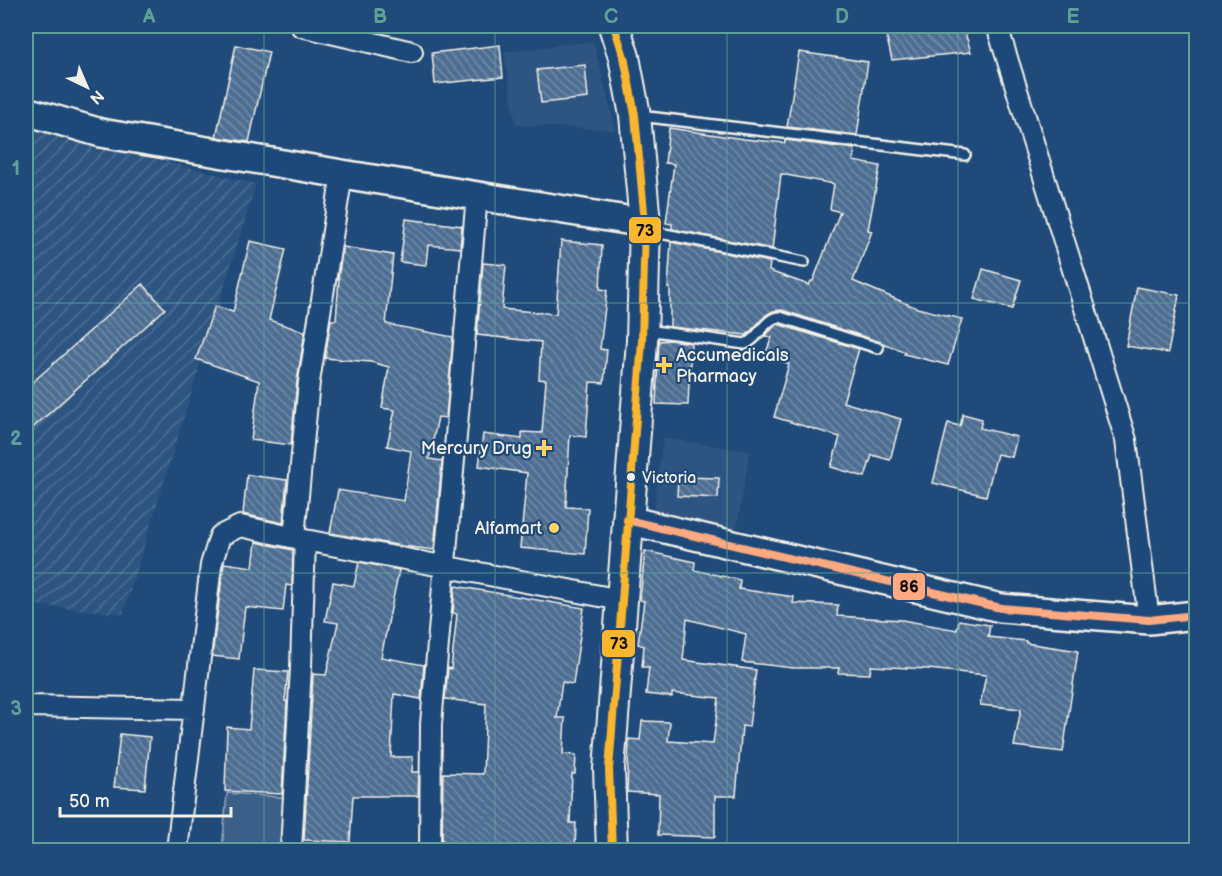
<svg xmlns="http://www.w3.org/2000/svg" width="1222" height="876" viewBox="0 0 1222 876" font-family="'Balsamiq Sans',sans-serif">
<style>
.built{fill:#2d5581}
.industrial{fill:url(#industrial-furrows)}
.garden{fill:#3a5f88;stroke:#97a8b8;stroke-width:1.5}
.building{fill:url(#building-back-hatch);stroke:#f4f1e8;stroke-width:1.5}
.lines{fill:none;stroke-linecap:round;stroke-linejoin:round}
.lane-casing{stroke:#f4f1e8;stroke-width:14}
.street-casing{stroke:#f4f1e8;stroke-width:24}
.secondary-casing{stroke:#f4f1e8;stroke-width:32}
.primary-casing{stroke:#f4f1e8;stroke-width:34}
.lane{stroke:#1f4a7a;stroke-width:9}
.street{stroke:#1f4a7a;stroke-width:20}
.secondary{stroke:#1f4a7a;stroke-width:27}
.primary{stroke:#1f4a7a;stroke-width:30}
.bus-1-casing{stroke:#1f4a7a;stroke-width:12}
.bus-2-casing{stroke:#1f4a7a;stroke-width:12}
.bus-1{stroke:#ffa980;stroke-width:8}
.bus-2{stroke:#fab62d;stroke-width:8}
.grid{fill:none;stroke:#5fa199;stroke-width:1.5;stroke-opacity:0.55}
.poi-dot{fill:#ffd166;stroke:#1f4a7a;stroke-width:2}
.bus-dot{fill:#f4f1e8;stroke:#1f4a7a;stroke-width:2}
.labels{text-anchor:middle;stroke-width:4.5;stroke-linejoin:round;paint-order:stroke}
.bus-label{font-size:16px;fill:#f4f1e8;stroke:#1f4a7a;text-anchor:start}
.poi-label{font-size:18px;fill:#f4f1e8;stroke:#1f4a7a;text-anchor:end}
.line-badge{stroke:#1f4a7a;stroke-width:2}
.pale-badge-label{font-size:16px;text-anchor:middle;font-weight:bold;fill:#111}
.neatline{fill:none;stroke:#5fa199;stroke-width:2}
.grid-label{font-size:20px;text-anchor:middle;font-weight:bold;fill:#5fa199}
</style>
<defs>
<pattern id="industrial-furrows" width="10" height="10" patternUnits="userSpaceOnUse" patternTransform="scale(1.5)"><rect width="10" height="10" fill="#2d5581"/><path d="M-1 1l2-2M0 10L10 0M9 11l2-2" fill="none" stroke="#4c6e93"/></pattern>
<pattern id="building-back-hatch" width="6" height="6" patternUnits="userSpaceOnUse" patternTransform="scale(1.5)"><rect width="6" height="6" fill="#4d6e92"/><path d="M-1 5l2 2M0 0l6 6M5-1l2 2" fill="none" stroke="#708aa6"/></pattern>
</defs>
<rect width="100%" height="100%" fill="#1f4a7a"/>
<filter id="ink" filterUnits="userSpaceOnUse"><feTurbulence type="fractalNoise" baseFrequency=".0167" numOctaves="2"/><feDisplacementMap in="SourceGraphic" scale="12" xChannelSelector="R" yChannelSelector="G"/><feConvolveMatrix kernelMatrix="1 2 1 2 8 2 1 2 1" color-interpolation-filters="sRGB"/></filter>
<g filter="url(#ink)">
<path class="built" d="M 593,41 L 616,130 L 516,125 L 504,52 Z
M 663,438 L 750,451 L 736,531 L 673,521 L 662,515 L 654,507 Z"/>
<path class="industrial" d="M 26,127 L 256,184 L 123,614 L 26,604 Z"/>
<path class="garden" d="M 227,793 L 290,798 L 284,850 L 222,850 Z"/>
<path class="building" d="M 884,26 L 963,26 L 971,52 L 892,60 Z
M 236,45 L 269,52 L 249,142 L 216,137 Z
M 500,45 L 503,77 L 435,84 L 432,53 Z
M 799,52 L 868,62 L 857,135 L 787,127 Z
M 585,65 L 588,98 L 541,103 L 537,70 Z
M 669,128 L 744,139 L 785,143 L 785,140 L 855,149 L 853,161 L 880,166 L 868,230 L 872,231 L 853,281 L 917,308 L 962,319 L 948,365 L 904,354 L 905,352 L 880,342 L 782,310 L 773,311 L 766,315 L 747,335 L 670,327 L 670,288 L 668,288 L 671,242 L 770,262 L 769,271 L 809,285 L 811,281 L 813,281 L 840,212 L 830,209 L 834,184 L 781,174 L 772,249 L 672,229 L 672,224 L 666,223 L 674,164 L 665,163 Z
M 406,219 L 462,226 L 460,248 L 428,245 L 426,265 L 400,262 Z
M 250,241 L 286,249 L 269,320 L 305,332 L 297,381 L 291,445 L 251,440 L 259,381 L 196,359 L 215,306 L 233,312 Z
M 561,241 L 602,245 L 600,289 L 607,290 L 600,349 L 607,350 L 604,383 L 590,382 L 586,437 L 570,435 L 566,507 L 588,508 L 585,554 L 520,548 L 527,473 L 479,466 L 483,434 L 522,439 L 522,432 L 542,433 L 546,380 L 539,379 L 541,342 L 477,335 L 483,263 L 506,265 L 502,309 L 556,314 Z
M 343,247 L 393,255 L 386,324 L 453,337 L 446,418 L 438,417 L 429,459 L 442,461 L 434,550 L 402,546 L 330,533 L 338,490 L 404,501 L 411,451 L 387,446 L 395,410 L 382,408 L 389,367 L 371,362 L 325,358 L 331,320 L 336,320 L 339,279 L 338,279 Z
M 983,269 L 1021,280 L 1012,309 L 974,299 Z
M 143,284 L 165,309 L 26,434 L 26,388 Z
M 1137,287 L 1179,295 L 1168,353 L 1126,346 Z
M 777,324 L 859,349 L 843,402 L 901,419 L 890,460 L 872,455 L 865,477 L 831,467 L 840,437 L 774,417 L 789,364 L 765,355 L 772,337 L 765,336 Z
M 670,340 L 691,343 L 688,405 L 656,404 L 659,341 Z
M 963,414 L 982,419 L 980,428 L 1017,437 L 1012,457 L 997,454 L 986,496 L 933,483 L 948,423 L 960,426 Z
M 247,475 L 287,480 L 283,523 L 243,514 Z
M 678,477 L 719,478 L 718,498 L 677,496 Z
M 256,542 L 293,550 L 292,586 L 286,585 L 283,611 L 245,607 L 239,659 L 212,656 L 224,563 L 253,567 Z
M 645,551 L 695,562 L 694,570 L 740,580 L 739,589 L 794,597 L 793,603 L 838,605 L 837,616 L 902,620 L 957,630 L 959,620 L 990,625 L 988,637 L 1026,641 L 1026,643 L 1078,651 L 1063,752 L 1014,746 L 1021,709 L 980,705 L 986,675 L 928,669 L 871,666 L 870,674 L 838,673 L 839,668 L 793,668 L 742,662 L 746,634 L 687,619 L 683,660 L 756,670 L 749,727 L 742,726 L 736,796 L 715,796 L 715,837 L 658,835 L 659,794 L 627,792 L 629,739 L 640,740 L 642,721 L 670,722 L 668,741 L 713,744 L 719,698 L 672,693 L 672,697 L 646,694 L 649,667 L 642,667 L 644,646 L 638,644 L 644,601 L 640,600 Z
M 359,562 L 399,570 L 381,657 L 424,665 L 421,699 L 394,694 L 391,757 L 413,757 L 412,772 L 419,772 L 418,796 L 353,796 L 350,842 L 304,840 L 313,676 L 313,674 L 326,675 L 338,623 L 325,621 L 333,582 L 354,586 Z
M 455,586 L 584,608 L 573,684 L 562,682 L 557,718 L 565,718 L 563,754 L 576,755 L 575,774 L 572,774 L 570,823 L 576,823 L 575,850 L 442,850 L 443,773 L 483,774 L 486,704 L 445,699 L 448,668 L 451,669 L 457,614 L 453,613 Z
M 254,670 L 288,672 L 285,701 L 287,701 L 282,794 L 225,791 L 227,727 L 249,729 Z
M 120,734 L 150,737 L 145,789 L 114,787 Z"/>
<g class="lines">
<g class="lane-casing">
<path id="lane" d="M 640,116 L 965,155
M 650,231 L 804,262
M 647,330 L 745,344 C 759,339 765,317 780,317 L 878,348"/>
</g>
<g class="street-casing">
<path id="street" d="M 301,26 L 412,52
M 997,26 L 1126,440 L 1149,620
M 294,537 L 309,382 L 342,174
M 26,706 L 194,709
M 177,850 L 211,565 L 220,536 L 240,526 L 305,540 L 621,600
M 291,850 L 301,667 L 305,540
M 430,850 L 431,724 L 477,195"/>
</g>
<g class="secondary-casing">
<path id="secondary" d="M 26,111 L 101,133 L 342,174 L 645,223
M 627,520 L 1001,608 L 1149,620 L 1196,615"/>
</g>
<g class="primary-casing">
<path id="primary" d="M 612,850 L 609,769 L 642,341 L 645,223 L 635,115 L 624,57 L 614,26"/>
</g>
<use href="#lane" class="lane"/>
<use href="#street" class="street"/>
<use href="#secondary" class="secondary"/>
<use href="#primary" class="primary"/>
<g class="bus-1-casing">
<path id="bus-1" d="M 627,520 L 1001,608 L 1149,620 L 1196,615"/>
</g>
<g class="bus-2-casing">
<path id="bus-2" d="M 612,850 L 609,769 L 642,341 L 645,223 L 635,115 L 624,57 L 614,26"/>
</g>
<use href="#bus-1" class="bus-1"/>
<use href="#bus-2" class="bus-2"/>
</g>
</g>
<path class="grid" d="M 264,26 L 264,850M 495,26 L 495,850M 727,26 L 727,850M 958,26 L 958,850M 26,303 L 1196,303M 26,573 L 1196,573"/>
<g class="poi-dot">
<path d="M661 356h6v6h6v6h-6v6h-6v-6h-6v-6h6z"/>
<path d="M541 439h6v6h6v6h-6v6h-6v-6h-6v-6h6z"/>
<circle cx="554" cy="528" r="6"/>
</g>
<circle class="bus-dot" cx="631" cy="477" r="5"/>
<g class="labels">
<g class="bus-label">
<text x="642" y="483">Victoria</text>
</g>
<g class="poi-label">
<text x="676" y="361" text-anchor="start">Accumedicals<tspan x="676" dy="21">Pharmacy</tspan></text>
<text x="532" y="454">Mercury Drug</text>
<text x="542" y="534">Alfamart</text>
</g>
</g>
<g class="line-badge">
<rect x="628" y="216" width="34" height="28" rx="6" fill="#fab62d"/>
<rect x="892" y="572" width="34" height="29" rx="6" fill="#ffa980"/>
<rect x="601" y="629" width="35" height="29" rx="6" fill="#fab62d"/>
</g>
<g class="pale-badge-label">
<text x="645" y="236">73</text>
<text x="909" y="592">86</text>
<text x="619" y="649">73</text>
</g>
<rect width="1222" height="876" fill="none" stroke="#1f4a7a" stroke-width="66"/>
<g transform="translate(87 87) rotate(136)" stroke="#1f4a7a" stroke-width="4.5" paint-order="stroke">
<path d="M0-4.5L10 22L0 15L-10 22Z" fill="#f4f1e8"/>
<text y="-9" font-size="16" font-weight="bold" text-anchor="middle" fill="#f4f1e8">N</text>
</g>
<path d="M60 807v9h171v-9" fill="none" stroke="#f4f1e8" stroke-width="3"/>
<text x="69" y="807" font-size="18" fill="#f4f1e8" stroke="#1f4a7a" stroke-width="4.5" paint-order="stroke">50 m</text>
<rect x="33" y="33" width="1156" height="810" class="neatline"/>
<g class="grid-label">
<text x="149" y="23">A</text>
<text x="380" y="23">B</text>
<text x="611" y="23">C</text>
<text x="842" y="23">D</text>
<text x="1073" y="23">E</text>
<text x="16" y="175">1</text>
<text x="16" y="445">2</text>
<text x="16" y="715">3</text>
</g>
</svg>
